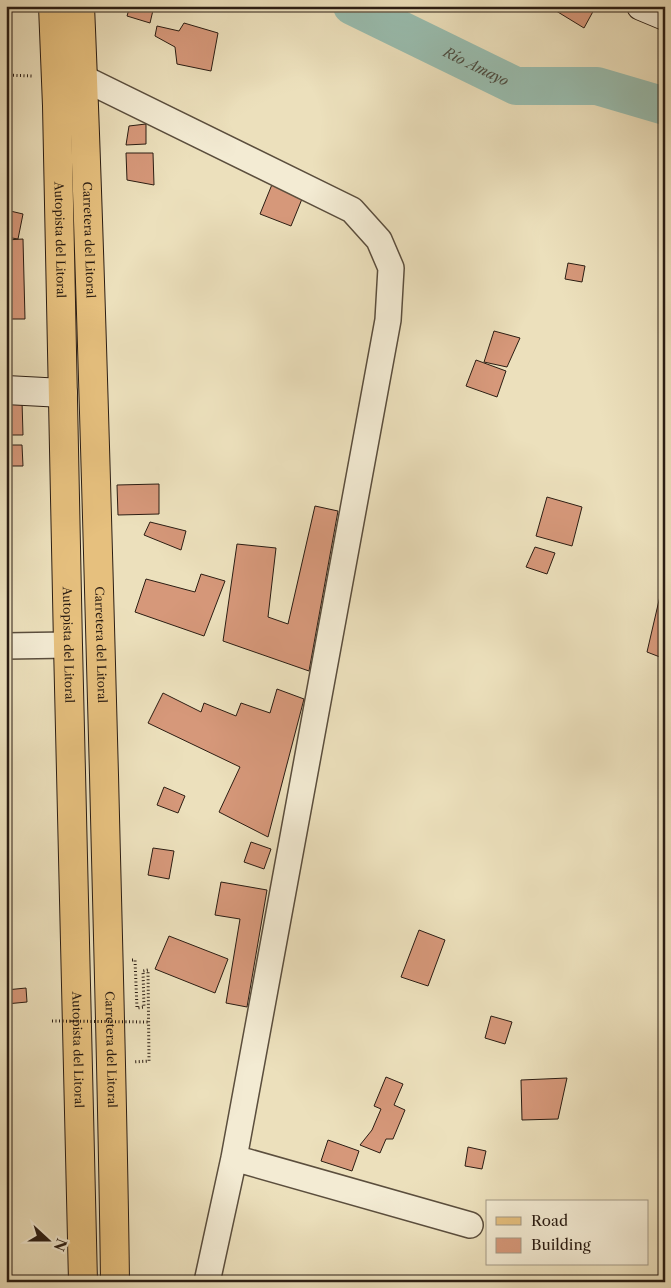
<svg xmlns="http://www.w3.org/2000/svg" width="671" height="1288" viewBox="0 0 671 1288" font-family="'Libre Caslon Text',serif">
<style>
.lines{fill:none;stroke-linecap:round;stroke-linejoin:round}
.river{stroke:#99bdaf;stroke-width:38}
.building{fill:#d6987a;stroke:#2b1d13}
.street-casing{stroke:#5b4e3d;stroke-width:28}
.secondary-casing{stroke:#2b1d13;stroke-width:30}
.primary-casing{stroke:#2b1d13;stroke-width:30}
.path{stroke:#2b1d13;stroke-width:3;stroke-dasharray:1 2.5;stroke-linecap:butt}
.street{stroke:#f3ebd3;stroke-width:25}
.secondary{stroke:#f3ebd3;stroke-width:28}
.primary{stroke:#e6c07e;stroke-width:28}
.path-bridge{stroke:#2b1d13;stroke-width:3;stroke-dasharray:1 2.5;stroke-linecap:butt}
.labels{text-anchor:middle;stroke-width:4;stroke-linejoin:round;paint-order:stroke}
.street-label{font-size:12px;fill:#2b1d13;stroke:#f3ebd3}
.water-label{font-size:14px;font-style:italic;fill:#4c4d42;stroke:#f3ebd3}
</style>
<rect width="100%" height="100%" fill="#ece0bc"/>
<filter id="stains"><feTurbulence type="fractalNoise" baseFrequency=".004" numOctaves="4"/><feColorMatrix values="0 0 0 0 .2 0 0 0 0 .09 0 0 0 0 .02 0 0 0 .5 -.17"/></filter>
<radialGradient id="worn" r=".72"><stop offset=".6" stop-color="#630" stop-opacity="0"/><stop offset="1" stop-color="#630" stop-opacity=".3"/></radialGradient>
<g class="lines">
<path class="river" id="s1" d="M 352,6 L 516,86 L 597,86 L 665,106"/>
</g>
<path class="building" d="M 130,6 L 154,6 L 150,23 L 127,16 Z
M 548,6 L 596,6 L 584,28 Z
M 184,23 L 218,33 L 211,71 L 177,64 L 175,47 L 155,36 L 157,26 L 179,31 Z
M 146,124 L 146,144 L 126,145 L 129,126 Z
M 126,153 L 153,153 L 154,185 L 127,180 Z
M 273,182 L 304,194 L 291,226 L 260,214 Z
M 6,210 L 23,214 L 18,239 L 6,237 Z
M 23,239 L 25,319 L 6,319 L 6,240 Z
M 568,263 L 585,266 L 582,282 L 565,279 Z
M 494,331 L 520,338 L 507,367 L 484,362 Z
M 476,360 L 506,371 L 497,397 L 466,386 Z
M 6,401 L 22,401 L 23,435 L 6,435 Z
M 6,445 L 22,445 L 23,466 L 6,466 Z
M 159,484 L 159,514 L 118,515 L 117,485 Z
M 547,497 L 582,507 L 572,546 L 536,536 Z
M 315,506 L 338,511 L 309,671 L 223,641 L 237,544 L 276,548 L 268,617 L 288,624 Z
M 150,522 L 186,531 L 181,550 L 144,535 Z
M 535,547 L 555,553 L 547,574 L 526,567 Z
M 201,574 L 225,581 L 204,636 L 135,612 L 146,579 L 195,592 Z
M 660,596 L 665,597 L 665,659 L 647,652 Z
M 277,689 L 304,699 L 268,837 L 219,812 L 240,767 L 148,723 L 163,693 L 201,712 L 204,703 L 236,716 L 241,703 L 270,713 Z
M 164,787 L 185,796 L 178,813 L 157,805 Z
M 251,842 L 271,849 L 264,869 L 244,862 Z
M 153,848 L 174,851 L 169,879 L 148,875 Z
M 221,882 L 267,890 L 247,1007 L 226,1003 L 240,919 L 215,915 Z
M 419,930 L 445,940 L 428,986 L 401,977 Z
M 169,936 L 228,959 L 215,993 L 155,969 Z
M 26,988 L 27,1002 L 6,1004 L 6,990 Z
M 491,1016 L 512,1022 L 505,1044 L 485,1038 Z
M 386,1077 L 403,1084 L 394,1105 L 405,1110 L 393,1139 L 386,1139 L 380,1153 L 360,1145 L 372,1130 L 381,1109 L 374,1106 Z
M 567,1078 L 558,1119 L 522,1120 L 521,1080 Z
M 328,1140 L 359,1151 L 352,1171 L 321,1161 Z
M 468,1147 L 486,1151 L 482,1169 L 465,1166 Z"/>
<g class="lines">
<g class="street-casing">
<path id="street" d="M 83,78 L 352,210 L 379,240 L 391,268 L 388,320 L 234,1158 L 207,1282
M 6,646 L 68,645
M 234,1158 L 470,1225"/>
</g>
<g class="secondary-casing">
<path id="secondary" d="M 641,6 L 665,16
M 6,390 L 63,393"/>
</g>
<g class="primary-casing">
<g id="primary">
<path id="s2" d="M 53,6 L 57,106 L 68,645 L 83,1282"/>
<path id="s3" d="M 80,6 C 91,262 97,519 104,775 C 108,944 113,1113 115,1282"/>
</g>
</g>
<path class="path" d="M 6,75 L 33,76
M 132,960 L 135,960 L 137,1008 L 144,1007 L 143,971 L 148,970 L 149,1061 L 133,1062"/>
<use href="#street" class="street"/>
<use href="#secondary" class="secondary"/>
<use href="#primary" class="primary"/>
<path class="path-bridge" d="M 52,1021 L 149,1022"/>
</g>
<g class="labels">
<g class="street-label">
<text dy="4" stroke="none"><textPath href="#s2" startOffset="234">Autopista del Litoral</textPath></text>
<text dy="4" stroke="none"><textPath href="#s3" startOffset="234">Carretera del Litoral</textPath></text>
<text dy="4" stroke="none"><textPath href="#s2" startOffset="639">Autopista del Litoral</textPath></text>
<text dy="4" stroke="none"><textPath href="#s3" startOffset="639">Carretera del Litoral</textPath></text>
<text dy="4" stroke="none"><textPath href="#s2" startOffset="1044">Autopista del Litoral</textPath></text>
<text dy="4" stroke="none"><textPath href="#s3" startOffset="1044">Carretera del Litoral</textPath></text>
</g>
<g class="water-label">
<text dy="5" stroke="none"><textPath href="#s1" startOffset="138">Río Amayo</textPath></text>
</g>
</g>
<rect width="671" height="1288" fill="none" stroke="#ece0bc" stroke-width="25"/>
<rect x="8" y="8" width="656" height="1273" fill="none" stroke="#2b1d13" stroke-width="2.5"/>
<rect x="12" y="12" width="646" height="1263" fill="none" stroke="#2b1d13"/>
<rect x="486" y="1200" width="162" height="65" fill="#f3ebd3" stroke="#a39986"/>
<rect x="496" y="1217" width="25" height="8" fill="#e6c07e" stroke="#a39986"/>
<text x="531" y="1226" font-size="15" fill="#2b1d13">Road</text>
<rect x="496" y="1238" width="25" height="15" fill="#d6987a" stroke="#a39986"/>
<text x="531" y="1250" font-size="15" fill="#2b1d13">Building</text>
<g transform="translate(48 1240) rotate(111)" stroke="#f3ebd3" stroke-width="4" paint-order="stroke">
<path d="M0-4L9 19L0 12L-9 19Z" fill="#2b1d13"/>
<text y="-8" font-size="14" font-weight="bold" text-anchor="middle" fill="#2b1d13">N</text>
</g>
<rect width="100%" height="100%" filter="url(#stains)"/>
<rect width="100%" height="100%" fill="url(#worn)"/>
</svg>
